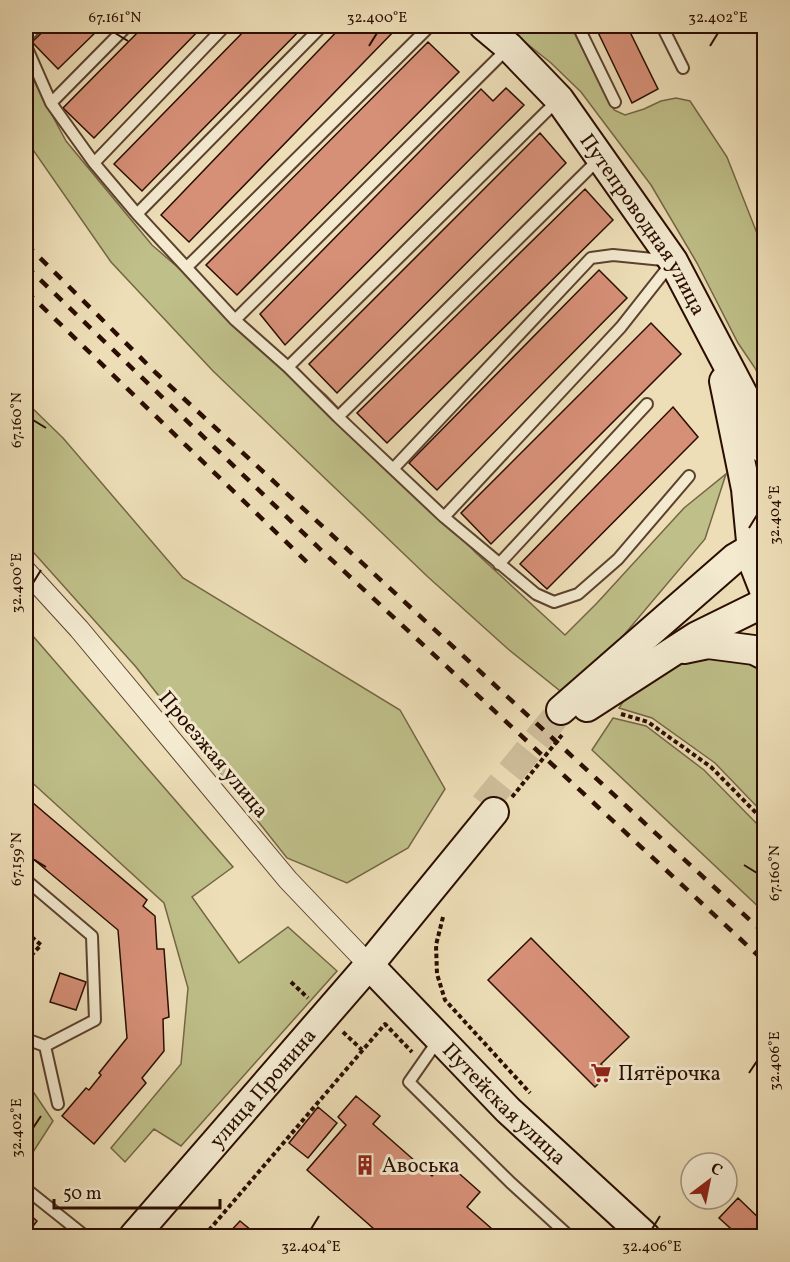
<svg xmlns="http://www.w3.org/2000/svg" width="790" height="1262" viewBox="0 0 790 1262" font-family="Vollkorn,serif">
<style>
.green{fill:#bfbf89;stroke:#746644;stroke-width:1.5}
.building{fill:#d79078;stroke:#2a0d00;stroke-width:1.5}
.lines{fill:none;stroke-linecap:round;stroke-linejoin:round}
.secondary-tunnel{stroke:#d0bf9c;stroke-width:28;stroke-dasharray:28 14;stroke-linecap:butt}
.lane-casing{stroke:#5b412e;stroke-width:14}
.street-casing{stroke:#5b412e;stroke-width:22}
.secondary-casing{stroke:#2a0d00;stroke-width:32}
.path{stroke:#2a0d00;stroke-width:4;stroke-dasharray:4.5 3;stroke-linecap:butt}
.lane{stroke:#f3ead0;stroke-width:10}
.street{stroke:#f3ead0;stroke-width:20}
.secondary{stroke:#f3ead0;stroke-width:28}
.rail{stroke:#2a0d00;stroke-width:4.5;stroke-dasharray:10 10;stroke-linecap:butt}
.ticks{fill:none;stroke:#2a0d00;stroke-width:2}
.labels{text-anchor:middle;stroke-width:6;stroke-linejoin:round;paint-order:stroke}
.street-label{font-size:21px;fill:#2a0d00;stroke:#f3ead0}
.poi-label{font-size:21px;fill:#2a0d00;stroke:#f3ead0;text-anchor:start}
.neatline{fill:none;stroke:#2a0d00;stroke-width:2}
.ticks-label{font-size:15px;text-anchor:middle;fill:#2a0d00}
</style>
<rect width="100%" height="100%" fill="#eddeb7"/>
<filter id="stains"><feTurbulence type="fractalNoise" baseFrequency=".00333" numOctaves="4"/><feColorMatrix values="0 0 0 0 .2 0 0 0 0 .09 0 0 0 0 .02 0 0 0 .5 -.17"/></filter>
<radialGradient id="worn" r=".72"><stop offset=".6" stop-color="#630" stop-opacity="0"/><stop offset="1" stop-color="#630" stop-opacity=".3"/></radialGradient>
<path class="green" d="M 505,26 L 571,26 L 614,110 L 625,115 L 644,109 L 661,101 L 676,98 L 690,101 L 727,157 L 764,251 L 764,387 L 755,368 L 738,343 L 697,263 L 651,185 L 581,92 L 551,63 Z
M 26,66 L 66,141 L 152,245 L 326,395 L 476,553 L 565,635 L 597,603 L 684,508 L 726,474 L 705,539 L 607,655 L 564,694 L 508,649 L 428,577 L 213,371 L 111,262 L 31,147 L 26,136 Z
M 26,402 L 63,438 L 183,578 L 400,710 L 445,789 L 408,848 L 347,883 L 287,858 L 136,667 L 26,544 Z
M 26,628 L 233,867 L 192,897 L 239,963 L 288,927 L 337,971 L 181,1146 L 154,1129 L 125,1162 L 111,1148 L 181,1064 L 188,988 L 164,903 L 26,777 Z
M 728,656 L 764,670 L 764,814 L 715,763 L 652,718 L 619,708 L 626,697 L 685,659 Z
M 613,718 L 646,726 L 704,770 L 764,831 L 764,912 L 592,750 Z
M 26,1081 L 53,1121 L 26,1163 Z"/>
<path class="building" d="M 49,26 L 102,26 L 58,69 L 32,42 Z
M 144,26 L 203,26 L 94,138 L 63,108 Z
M 249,26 L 304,26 L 142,191 L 114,164 Z
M 342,26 L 399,26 L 189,242 L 161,215 Z
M 595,26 L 627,26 L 658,89 L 632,103 Z
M 428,42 L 459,72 L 237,295 L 206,265 Z
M 506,88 L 524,105 L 285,345 L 260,314 L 481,89 L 493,101 Z
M 540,133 L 566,163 L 337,393 L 309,364 Z
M 585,189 L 613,220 L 387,443 L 357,413 Z
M 599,270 L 627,298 L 437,490 L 409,463 Z
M 651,323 L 681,354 L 491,544 L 461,513 Z
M 673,407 L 698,437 L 547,589 L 520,564 Z
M 26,797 L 147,900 L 143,906 L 155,916 L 157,949 L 164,949 L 169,1017 L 163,1019 L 164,1051 L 142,1078 L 146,1083 L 94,1144 L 62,1116 L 86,1088 L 89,1090 L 101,1075 L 99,1073 L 127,1038 L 118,930 L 26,853 Z
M 531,938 L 629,1037 L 601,1064 L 609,1073 L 595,1087 L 488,980 Z
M 60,973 L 86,982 L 76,1010 L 50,1002 Z
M 356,1096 L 380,1116 L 373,1124 L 432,1176 L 445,1161 L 480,1192 L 467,1207 L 500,1236 L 382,1236 L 307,1170 L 346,1125 L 338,1117 Z
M 318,1107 L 337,1123 L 308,1158 L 289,1143 Z
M 738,1198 L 764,1223 L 764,1236 L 739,1236 L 719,1218 Z
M 26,1211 L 37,1221 L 26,1235 Z
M 240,1221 L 258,1236 L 226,1236 Z"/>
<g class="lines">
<path class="secondary-tunnel" d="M 484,805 L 561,710"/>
<g class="lane-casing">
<path id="lane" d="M 578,26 L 615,102
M 662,26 L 683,68
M 26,38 L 37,26
M 26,46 L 51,103 L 94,163 L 137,214 L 235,320 L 288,367 L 338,417 L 444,517 L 536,594 L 554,602 L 578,594 L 618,559 L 689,476
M 51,103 L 127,26
M 94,163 L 225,26
M 137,214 L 322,26
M 187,267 L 430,26
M 235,320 L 509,47
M 288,367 L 559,99
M 338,417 L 600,158
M 393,469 L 591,258 L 613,255 L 673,261 L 621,327 L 444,517
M 499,564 L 647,404
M 26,880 L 92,936 L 95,1020 L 45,1046 L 26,1039
M 439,1039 L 409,1082 L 511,1183 L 569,1236
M 45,1046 L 58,1104
M 26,1189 L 85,1236"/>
</g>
<g class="street-casing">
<path id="street" d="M 26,571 L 79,629 L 288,880 L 369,965"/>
</g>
<g class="secondary-casing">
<g id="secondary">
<path id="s1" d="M 484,26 L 509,47 L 559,99 L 673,261 L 745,398 L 764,449"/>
<path d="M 724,381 L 746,489 L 753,562 L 764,590"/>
<path d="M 684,649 L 708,644 L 754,650 L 764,655"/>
<path d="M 587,707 L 697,636 L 764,603"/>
<path d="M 561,710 L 735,558 L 752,548 L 764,545"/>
<path id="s2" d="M 369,965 L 508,1110 L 645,1236"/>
<path id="s3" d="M 134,1236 L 369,965 L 494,812"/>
</g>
</g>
<path class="path" d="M 621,714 L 648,722 L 711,767 L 764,821
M 512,797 L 562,735
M 443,917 L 436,945 L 437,974 L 445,1000 L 530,1093
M 26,932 L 41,945 L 26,961
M 291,982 L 308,998
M 343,1032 L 362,1050
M 204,1236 L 385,1024 L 412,1052"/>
<use href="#lane" class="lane"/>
<use href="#street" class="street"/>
<use href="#secondary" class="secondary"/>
<path class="rail" d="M 26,244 L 156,373 L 764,933
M 26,266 L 320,549 L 764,961
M 26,291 L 311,566"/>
</g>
<path class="ticks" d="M 115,33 L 128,41M 369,46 L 377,33M 710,46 L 718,33M 33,420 L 46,428M 749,528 L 757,515M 33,583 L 41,570M 33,859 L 46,867M 744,865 L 757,873M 749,1073 L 757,1061M 33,1128 L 41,1116M 311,1229 L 319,1216M 652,1229 L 660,1216"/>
<defs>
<g id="supermarket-bare" transform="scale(1.62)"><path d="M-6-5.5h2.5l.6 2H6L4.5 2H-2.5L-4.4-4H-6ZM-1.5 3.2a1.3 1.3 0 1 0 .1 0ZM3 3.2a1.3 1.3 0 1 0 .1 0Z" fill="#8f2418" stroke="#f3ead0" stroke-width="2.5" paint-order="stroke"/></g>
<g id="building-bare" transform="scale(1.62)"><path d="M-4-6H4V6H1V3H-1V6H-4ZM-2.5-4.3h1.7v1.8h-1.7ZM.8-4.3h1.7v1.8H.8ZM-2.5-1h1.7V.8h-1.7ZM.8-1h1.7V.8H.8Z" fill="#8f2418" stroke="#f3ead0" stroke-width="2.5" paint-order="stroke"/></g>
</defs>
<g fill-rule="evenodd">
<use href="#supermarket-bare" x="601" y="1073"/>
<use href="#building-bare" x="365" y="1165"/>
</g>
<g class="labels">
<g class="street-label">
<text dy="7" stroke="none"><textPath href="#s1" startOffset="256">Путепроводная улица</textPath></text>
<text transform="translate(214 754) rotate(50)" y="7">Проезжая улица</text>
<text dy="7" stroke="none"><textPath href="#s3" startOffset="196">улица Пронина</textPath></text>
<text dy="7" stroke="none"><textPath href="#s2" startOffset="194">Путейская улица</textPath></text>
</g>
<g class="poi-label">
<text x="618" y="1080">Пятёрочка</text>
<text x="382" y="1172">Авоська</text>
</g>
</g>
<rect width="790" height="1262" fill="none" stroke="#eddeb7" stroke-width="66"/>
<g transform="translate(709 1181) rotate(32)"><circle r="28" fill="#f3ead0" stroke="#a3927d" stroke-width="1.5"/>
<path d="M0-4.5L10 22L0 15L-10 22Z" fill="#8f2418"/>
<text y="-9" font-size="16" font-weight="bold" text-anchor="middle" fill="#2a0d00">С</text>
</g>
<path d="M54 1199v9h166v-9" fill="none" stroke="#2a0d00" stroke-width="3"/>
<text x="63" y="1199" font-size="18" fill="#2a0d00" stroke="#f3ead0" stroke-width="4.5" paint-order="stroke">50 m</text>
<rect x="33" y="33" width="724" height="1196" class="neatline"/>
<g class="ticks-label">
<text x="115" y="22">67.161°N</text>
<text x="377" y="22">32.400°E</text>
<text x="718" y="22">32.402°E</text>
<text transform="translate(16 420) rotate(-90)" y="5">67.160°N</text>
<text transform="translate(774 515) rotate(-90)" y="5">32.404°E</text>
<text transform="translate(16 583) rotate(-90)" y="5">32.400°E</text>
<text transform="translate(16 859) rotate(-90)" y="5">67.159°N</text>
<text transform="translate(774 873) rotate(-90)" y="5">67.160°N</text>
<text transform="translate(774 1061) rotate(-90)" y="5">32.406°E</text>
<text transform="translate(16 1128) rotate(-90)" y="5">32.402°E</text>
<text x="311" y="1251">32.404°E</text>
<text x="652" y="1251">32.406°E</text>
</g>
<rect width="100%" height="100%" filter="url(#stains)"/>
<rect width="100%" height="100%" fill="url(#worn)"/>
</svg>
